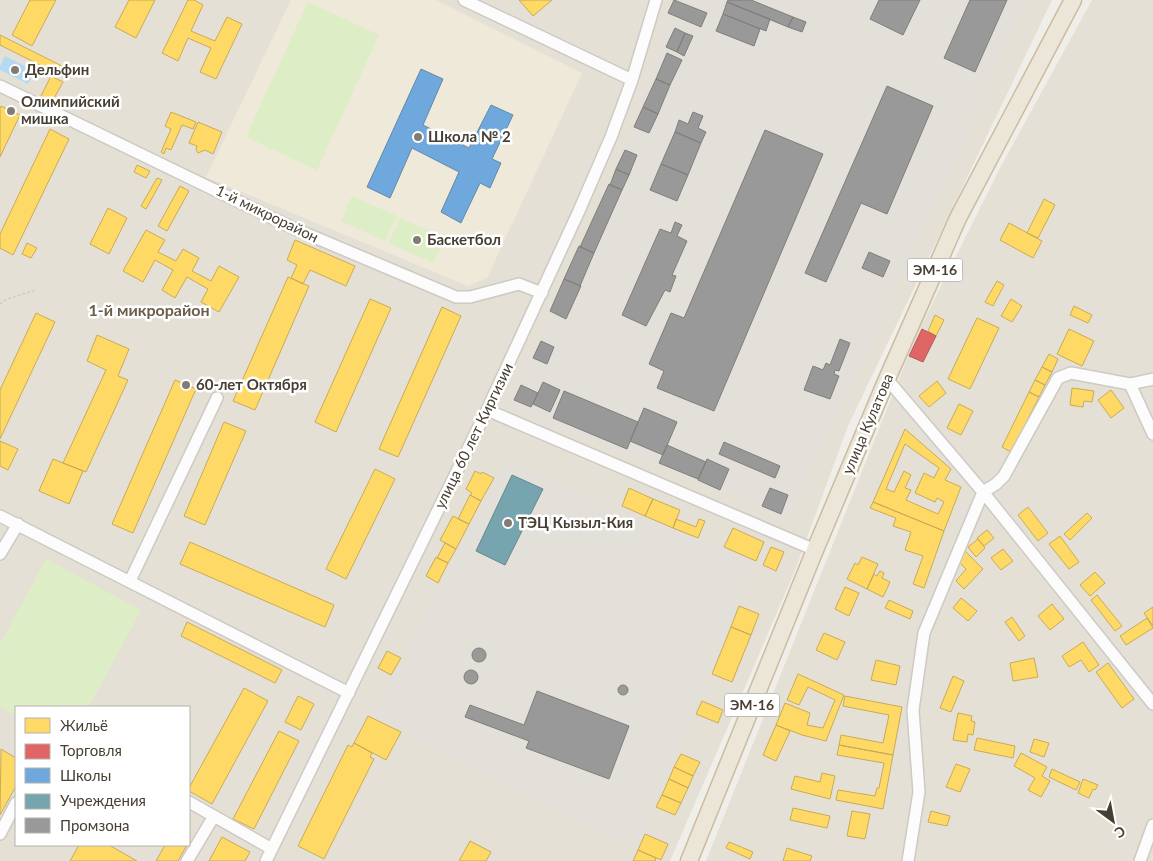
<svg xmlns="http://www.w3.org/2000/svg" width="1153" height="861" viewBox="0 0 1153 861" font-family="Lato,sans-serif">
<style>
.residential{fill:#e5e0d5;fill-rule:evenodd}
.industrial{fill:#e3dfd9}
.education{fill:#efe9d9}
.green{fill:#ddedc5}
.water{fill:#b4daf2}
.homes{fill:#ffd966;stroke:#c8ab57;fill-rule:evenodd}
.shops{fill:#e06666;stroke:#b25a57}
.schools{fill:#6fa8dc;stroke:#6388a9}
.public{fill:#76a5af;stroke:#68868a}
.industry{fill:#999;stroke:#807e7a}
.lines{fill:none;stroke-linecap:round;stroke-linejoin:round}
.minor-casing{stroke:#cdcac4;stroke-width:14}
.highway-casing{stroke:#cbbca1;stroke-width:19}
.path{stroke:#d1cec9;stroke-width:2;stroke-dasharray:2.5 2.5;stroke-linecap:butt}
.minor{stroke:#fdfcfc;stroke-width:11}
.highway{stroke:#ece6d8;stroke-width:16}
.poi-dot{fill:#827c72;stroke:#fff;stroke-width:2}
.labels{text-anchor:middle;stroke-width:5;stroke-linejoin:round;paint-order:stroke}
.shield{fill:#fff;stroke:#7e7970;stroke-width:1}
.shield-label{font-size:14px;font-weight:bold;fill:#473f33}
.poi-label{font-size:15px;font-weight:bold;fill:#473f33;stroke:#fff;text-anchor:start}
.street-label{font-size:15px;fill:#473f33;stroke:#fff}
.neighbourhood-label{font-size:16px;font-weight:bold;fill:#6b5d4a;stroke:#fff}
</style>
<rect width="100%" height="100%" fill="#f0eee8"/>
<path class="residential" d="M 0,0 L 1052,0 L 848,426 L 794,573 L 670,861 L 0,861 ZM 16,707 L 189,707 L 189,845 L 16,845 Z
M 1092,0 L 1153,0 L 1153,861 L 706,861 L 917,334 L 1000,168 Z"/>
<path class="industrial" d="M 674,0 L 1028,0 L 790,517 L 509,408 L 585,243 L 653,75 Z
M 506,461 L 756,564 L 636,849 L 373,716 Z"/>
<path class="education" d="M 291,0 L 436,0 L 582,73 L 487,278 L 468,286 L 206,177 Z"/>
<path class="green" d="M 308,2 L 379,35 L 317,170 L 246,137 Z
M 352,196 L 397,216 L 385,241 L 341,221 Z
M 400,218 L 445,238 L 433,263 L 389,243 Z
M 46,559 L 141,610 L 89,707 L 16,707 L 16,716 L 0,707 L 0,644 Z"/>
<path class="water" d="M 5,56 L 25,66 L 33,74 L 28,84 L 0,70 L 0,66 Z"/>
<path class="homes" d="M 30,0 L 56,0 L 32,46 L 12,35 Z
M 129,0 L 155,0 L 136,38 L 115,27 Z
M 188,0 L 194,0 L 203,5 L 191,31 L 215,41 L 227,17 L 242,24 L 216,79 L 200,72 L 211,48 L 188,38 L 178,61 L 162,53 Z
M 519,0 L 552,0 L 533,16 Z
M 0,35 L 70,70 L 66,78 L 0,45 Z
M 51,76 L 63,82 L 52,102 L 41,96 Z
M 1,106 L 20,115 L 0,157 L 0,108 Z
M 171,112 L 196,122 L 193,129 L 182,125 L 171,150 L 166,148 L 164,154 L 161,152 L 171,129 L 165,126 Z
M 198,122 L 222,132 L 213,154 L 205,150 L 198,153 L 196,150 L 197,146 L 189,143 Z
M 50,129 L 69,139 L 13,255 L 0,248 L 0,234 Z
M 137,165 L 150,171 L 146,178 L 134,172 Z
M 157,178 L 162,180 L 146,209 L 141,206 Z
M 180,186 L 189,191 L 167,231 L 158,226 Z
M 1044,199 L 1055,205 L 1038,238 L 1027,233 Z
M 108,208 L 127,218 L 109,254 L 90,244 Z
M 1009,223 L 1042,241 L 1033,258 L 1000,240 Z
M 146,230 L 165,240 L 158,252 L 176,261 L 183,249 L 199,258 L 192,271 L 211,281 L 219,266 L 239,277 L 219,312 L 201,302 L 208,289 L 187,277 L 175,298 L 162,290 L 173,270 L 155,260 L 143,282 L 123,271 Z
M 295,240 L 355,266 L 346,286 L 310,270 L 303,284 L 291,278 L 297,265 L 287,260 Z
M 27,243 L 37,248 L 31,258 L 22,254 Z
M 288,277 L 309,286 L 255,410 L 233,401 Z
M 997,281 L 1004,285 L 993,306 L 985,302 Z
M 370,299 L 391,308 L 336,432 L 315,422 Z
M 1011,299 L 1022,306 L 1012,322 L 1001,316 Z
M 1074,306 L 1092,315 L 1088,323 L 1070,315 Z
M 442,307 L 461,316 L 398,457 L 379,449 Z
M 36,313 L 55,322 L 0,439 L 0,390 Z
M 935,315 L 944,320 L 936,336 L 928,331 Z
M 977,318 L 999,328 L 970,389 L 948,379 Z
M 1069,329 L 1094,341 L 1082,366 L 1057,354 Z
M 97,335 L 129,349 L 118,376 L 128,380 L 86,472 L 63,463 L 106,370 L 87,361 Z
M 1049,354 L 1058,359 L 1052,372 L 1042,367 Z
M 1042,367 L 1052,372 L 1045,385 L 1035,380 Z
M 175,380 L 196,389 L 133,533 L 112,524 Z
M 1035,380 L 1045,385 L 1039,397 L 1029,392 Z
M 937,381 L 946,393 L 929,407 L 919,396 Z
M 1072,388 L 1094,391 L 1092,402 L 1084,401 L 1083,407 L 1070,405 Z
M 1111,390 L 1124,408 L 1111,418 L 1098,400 Z
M 1029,392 L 1039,397 L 1011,452 L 1002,447 Z
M 959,404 L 973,411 L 961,435 L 947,428 Z
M 224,422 L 246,431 L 205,525 L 184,516 Z
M 905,429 L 951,469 L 945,480 L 961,487 L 944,531 L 873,502 ZM 905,444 L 939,468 L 934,478 L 924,473 L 915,493 L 935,502 L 937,498 L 944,502 L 938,514 L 906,500 L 911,490 L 905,488 L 911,475 L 904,471 L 894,492 L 886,489 Z
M 0,441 L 18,449 L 8,470 L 0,466 Z
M 53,459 L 83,471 L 69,504 L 39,491 Z
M 375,469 L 395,479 L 346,579 L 326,569 Z
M 475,471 L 481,474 L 482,472 L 494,478 L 481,501 L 470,495 L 472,493 L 466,489 Z
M 629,488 L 653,499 L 645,516 L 622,506 Z
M 470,495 L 481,501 L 469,524 L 458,519 Z
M 653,499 L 680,510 L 673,528 L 645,516 Z
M 873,502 L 944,531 L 924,588 L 913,584 L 923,556 L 905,550 L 911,532 L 893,526 L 896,518 L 870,508 Z
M 1028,507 L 1048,533 L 1038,541 L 1018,515 Z
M 1087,513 L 1092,518 L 1070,540 L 1064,534 Z
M 453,516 L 469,524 L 456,549 L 440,540 Z
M 676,519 L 696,527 L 699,519 L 705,521 L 698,538 L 673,528 Z
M 733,528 L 764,542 L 756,561 L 724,547 Z
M 987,530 L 994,538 L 984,546 L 977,538 Z
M 1060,536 L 1079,562 L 1069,569 L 1049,544 Z
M 978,539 L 985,548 L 976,557 L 968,547 Z
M 190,542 L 334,605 L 325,627 L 180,564 Z
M 445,543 L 456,549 L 448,563 L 437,558 Z
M 771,547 L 784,552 L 776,571 L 763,565 Z
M 1003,549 L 1013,561 L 1001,570 L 991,558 Z
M 964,550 L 983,569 L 964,589 L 956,581 L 966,569 L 959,562 Z
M 436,557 L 448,563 L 438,583 L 426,576 Z
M 862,557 L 878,564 L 867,589 L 847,579 L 855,563 L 858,565 Z
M 880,571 L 884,573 L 882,578 L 890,582 L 883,597 L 867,589 L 874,574 L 877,576 Z
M 1095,572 L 1105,583 L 1090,596 L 1080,585 Z
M 845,587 L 859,593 L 849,616 L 835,609 Z
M 1097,595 L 1122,626 L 1115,631 L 1091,600 Z
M 961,598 L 977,611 L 968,621 L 953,608 Z
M 889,600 L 913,611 L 910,619 L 885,608 Z
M 1052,604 L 1064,619 L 1050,630 L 1038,616 Z
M 739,606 L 759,614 L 751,635 L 731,627 Z
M 1153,607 L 1153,626 L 1144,613 Z
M 1012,617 L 1025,636 L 1019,641 L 1005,622 Z
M 1147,618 L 1153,628 L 1126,645 L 1120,636 Z
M 187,622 L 282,670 L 275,683 L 181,636 Z
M 731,627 L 751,635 L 732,682 L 712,674 Z
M 824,633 L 845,642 L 837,660 L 816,650 Z
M 1083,642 L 1099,665 L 1089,672 L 1081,660 L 1069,667 L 1062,656 Z
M 387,651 L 401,658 L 391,675 L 378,668 Z
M 1034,658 L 1038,677 L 1013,681 L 1010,663 Z
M 876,660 L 900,666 L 896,685 L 871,680 Z
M 1108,663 L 1134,699 L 1122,708 L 1096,672 Z
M 798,674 L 844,695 L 826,741 L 802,735 L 776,725 L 785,703 L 810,713 L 807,725 L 823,728 L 835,700 L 808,687 L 799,705 L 787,700 Z
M 953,676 L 964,681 L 951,712 L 940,708 Z
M 244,688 L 268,701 L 212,804 L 189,791 L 189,788 Z
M 298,696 L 314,704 L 301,730 L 285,722 Z
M 845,696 L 902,707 L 893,755 L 839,745 L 841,735 L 883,743 L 889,715 L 843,706 Z
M 702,701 L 723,710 L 718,723 L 696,714 Z
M 958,713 L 972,716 L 971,721 L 975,722 L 973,735 L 968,734 L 967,742 L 953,740 Z
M 368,716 L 401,732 L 386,760 L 354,743 Z
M 776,725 L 790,731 L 776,761 L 763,755 Z
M 279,731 L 299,741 L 254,829 L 233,819 Z
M 977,738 L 1015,746 L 1013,758 L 974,750 Z
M 1034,739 L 1049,743 L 1044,757 L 1030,752 Z
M 354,743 L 372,753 L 370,757 L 374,759 L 324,859 L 298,846 L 348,745 L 352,747 Z
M 839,745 L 893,755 L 883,809 L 836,800 L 838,790 L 875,796 L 877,788 L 879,788 L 884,763 L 837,755 Z
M 1,749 L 16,758 L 16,786 L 0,815 Z
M 1021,753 L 1047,767 L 1042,776 L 1050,781 L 1041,797 L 1028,790 L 1035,778 L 1014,766 Z
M 681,754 L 700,762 L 693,776 L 674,767 Z
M 956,764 L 970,769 L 960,792 L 946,787 Z
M 674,767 L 693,776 L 688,788 L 669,779 Z
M 1052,769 L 1080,782 L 1076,790 L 1049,777 Z
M 822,773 L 835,776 L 830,799 L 791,789 L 795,776 L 820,782 Z
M 669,779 L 688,788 L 681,803 L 662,795 Z
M 1083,779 L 1098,785 L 1095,790 L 1093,789 L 1089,798 L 1078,793 Z
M 662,795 L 681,803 L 675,815 L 656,807 Z
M 793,808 L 830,816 L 827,828 L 790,820 Z
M 852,811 L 870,814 L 865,839 L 847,836 Z
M 931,811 L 950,816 L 947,826 L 928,822 Z
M 645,834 L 668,844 L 661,860 L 638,850 Z
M 222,837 L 250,852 L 245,861 L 209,861 Z
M 470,841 L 491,852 L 486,861 L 459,861 Z
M 729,842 L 753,852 L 750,859 L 726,848 Z
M 79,845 L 109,845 L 137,861 L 70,861 Z
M 165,845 L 187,845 L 178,861 L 156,861 Z
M 787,848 L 812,856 L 810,861 L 783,861 Z
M 638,850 L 656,858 L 655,861 L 633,861 Z"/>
<path class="shops" d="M 922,329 L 936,336 L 923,362 L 909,356 Z"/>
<path class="schools" d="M 421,69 L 443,79 L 423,125 L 469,148 L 491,105 L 513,115 L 492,159 L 501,163 L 490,188 L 480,183 L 461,223 L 441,212 L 459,172 L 412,148 L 390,198 L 367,187 Z"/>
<path class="public" d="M 512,475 L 543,489 L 505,565 L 476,551 Z"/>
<path class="industry" d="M 674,0 L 707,13 L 701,27 L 668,13 Z
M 728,0 L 751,0 L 793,17 L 788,27 L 727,2 Z
M 879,0 L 920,0 L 903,35 L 870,19 Z
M 970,0 L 1007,0 L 975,72 L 944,58 Z
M 727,2 L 770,19 L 766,31 L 723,14 Z
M 723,14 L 760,29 L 754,46 L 716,31 Z
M 793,17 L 806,22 L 802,32 L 788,27 Z
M 675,28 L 685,33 L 677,52 L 666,47 Z
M 685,33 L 693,36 L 684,56 L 677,52 Z
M 667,53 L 682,60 L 670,85 L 656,79 Z
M 656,79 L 670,85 L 658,114 L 643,107 Z
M 887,86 L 933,106 L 887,214 L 861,203 L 826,282 L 805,273 Z
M 643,107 L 658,114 L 649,133 L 634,127 Z
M 693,112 L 703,116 L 698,128 L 706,132 L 701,143 L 675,132 L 679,120 L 688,124 Z
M 765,130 L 823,154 L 714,411 L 657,388 L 664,371 L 649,364 L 671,313 L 684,318 Z
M 675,132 L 701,143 L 688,175 L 661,164 Z
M 625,150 L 637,155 L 629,175 L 616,169 Z
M 661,164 L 688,175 L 677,201 L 650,190 Z
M 616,169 L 629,175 L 622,190 L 610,185 Z
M 609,184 L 622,190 L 594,253 L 580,247 Z
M 675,222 L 682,225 L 677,236 L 687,241 L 672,275 L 676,276 L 670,292 L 665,290 L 646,326 L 622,315 L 660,229 L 671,233 Z
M 579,246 L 594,253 L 580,286 L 564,279 Z
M 869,252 L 890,261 L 883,277 L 862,268 Z
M 564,279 L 581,286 L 566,319 L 550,311 Z
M 840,339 L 850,343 L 839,371 L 835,370 L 834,374 L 839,376 L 830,399 L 804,390 L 813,366 L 823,370 L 826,363 L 830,365 Z
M 541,341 L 554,347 L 547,364 L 533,358 Z
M 543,382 L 560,390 L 550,412 L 533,404 Z
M 521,385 L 538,393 L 531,407 L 514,400 Z
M 564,391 L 638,422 L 627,449 L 553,418 Z
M 644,408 L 677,422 L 663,455 L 630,441 Z
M 724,442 L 780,466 L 775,478 L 719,454 Z
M 667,445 L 706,462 L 698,479 L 659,463 Z
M 707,459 L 729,469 L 720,490 L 698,480 Z
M 770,488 L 788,495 L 781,514 L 762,506 Z
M472 655a7 7 0 1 1 14 0a7 7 0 1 1-14 0Z
M464 677a7 7 0 1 1 14 0a7 7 0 1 1-14 0Z
M618 690a5 5 0 1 1 10 0a5 5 0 1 1-10 0Z
M 537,691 L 629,726 L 609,779 L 526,748 L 529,741 L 465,717 L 470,705 L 524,725 Z"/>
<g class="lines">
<g class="minor-casing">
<path id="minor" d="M 464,0 L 632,80
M 0,86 L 293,228 L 456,297 L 470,297 L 519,284 L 542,293
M 887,379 L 983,492 L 1153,704
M 1130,384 L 1153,434
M 487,410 L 815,550
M 0,516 L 349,693
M 0,554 L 18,524
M 130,581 L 217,398
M 189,802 L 272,849
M 0,834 L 16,803
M 187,861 L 214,816
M 266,861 L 487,410 L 578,213 L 611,137 L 632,80 L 656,0
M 908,861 L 919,792 L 913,710 L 924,633 L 983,492 L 996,484 L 1004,476 L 1058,378 L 1071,373 L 1130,384 L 1153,379
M 1140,861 L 1153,825"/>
</g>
<g class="highway-casing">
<path id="highway" d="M 689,861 L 815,550 L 887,379 L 958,218 L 1073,0"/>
</g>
<path class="path" d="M 0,304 L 7,299 L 36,290"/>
<use href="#minor" class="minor"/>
<use href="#highway" class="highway"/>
</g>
<g class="poi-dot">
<circle cx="15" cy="70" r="5"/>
<circle cx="11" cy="111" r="5"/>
<circle cx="418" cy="137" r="5"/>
<circle cx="417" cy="240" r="5"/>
<circle cx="186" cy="385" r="5"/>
<circle cx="508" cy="523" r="5"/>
</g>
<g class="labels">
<g class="shield">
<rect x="907.5" y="258.5" width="55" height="23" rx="4"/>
<rect x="724.5" y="693.5" width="55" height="23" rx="4"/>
</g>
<g class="shield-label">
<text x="935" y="275">ЭМ-16</text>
<text x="752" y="710">ЭМ-16</text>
</g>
<g class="poi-label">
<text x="25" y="75">Дельфин</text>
<text x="21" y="107">Олимпийский<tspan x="21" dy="17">мишка</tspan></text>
<text x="428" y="142">Школа № 2</text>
<text x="427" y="245">Баскетбол</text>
<text x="196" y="390">60-лет Октября</text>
<text x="518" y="528">ТЭЦ Кызыл-Кия</text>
</g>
<g class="street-label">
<text transform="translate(267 214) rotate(26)" y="5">1-й микрорайон</text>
<text transform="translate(868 424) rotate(-67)" y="5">улица Кулатова</text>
<text transform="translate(474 436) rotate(-64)" y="5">улица 60 лет Киргизии</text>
</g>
<g class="neighbourhood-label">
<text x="149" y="316">1-й микрорайон</text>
</g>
</g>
<rect x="15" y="706" width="175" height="140" fill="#ffffff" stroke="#b5b2ad"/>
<rect x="25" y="718" width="25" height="15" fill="#ffd966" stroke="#b5b2ad"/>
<text x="60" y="731" font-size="15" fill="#473f33">Жильё</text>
<rect x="25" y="744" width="25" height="15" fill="#e06666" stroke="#b5b2ad"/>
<text x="60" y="756" font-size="15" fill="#473f33">Торговля</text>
<rect x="25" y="768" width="25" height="15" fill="#6fa8dc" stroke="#b5b2ad"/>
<text x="60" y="781" font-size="15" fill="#473f33">Школы</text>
<rect x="25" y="794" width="25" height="15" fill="#76a5af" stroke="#b5b2ad"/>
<text x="60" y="806" font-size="15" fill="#473f33">Учреждения</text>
<rect x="25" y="818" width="25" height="15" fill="#999999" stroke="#b5b2ad"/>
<text x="60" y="831" font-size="15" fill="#473f33">Промзона</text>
<g transform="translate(1113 821) rotate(148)" stroke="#ffffff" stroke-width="4" paint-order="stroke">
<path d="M0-4L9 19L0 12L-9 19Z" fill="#473f33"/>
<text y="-8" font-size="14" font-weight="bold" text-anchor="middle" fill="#473f33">С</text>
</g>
</svg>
